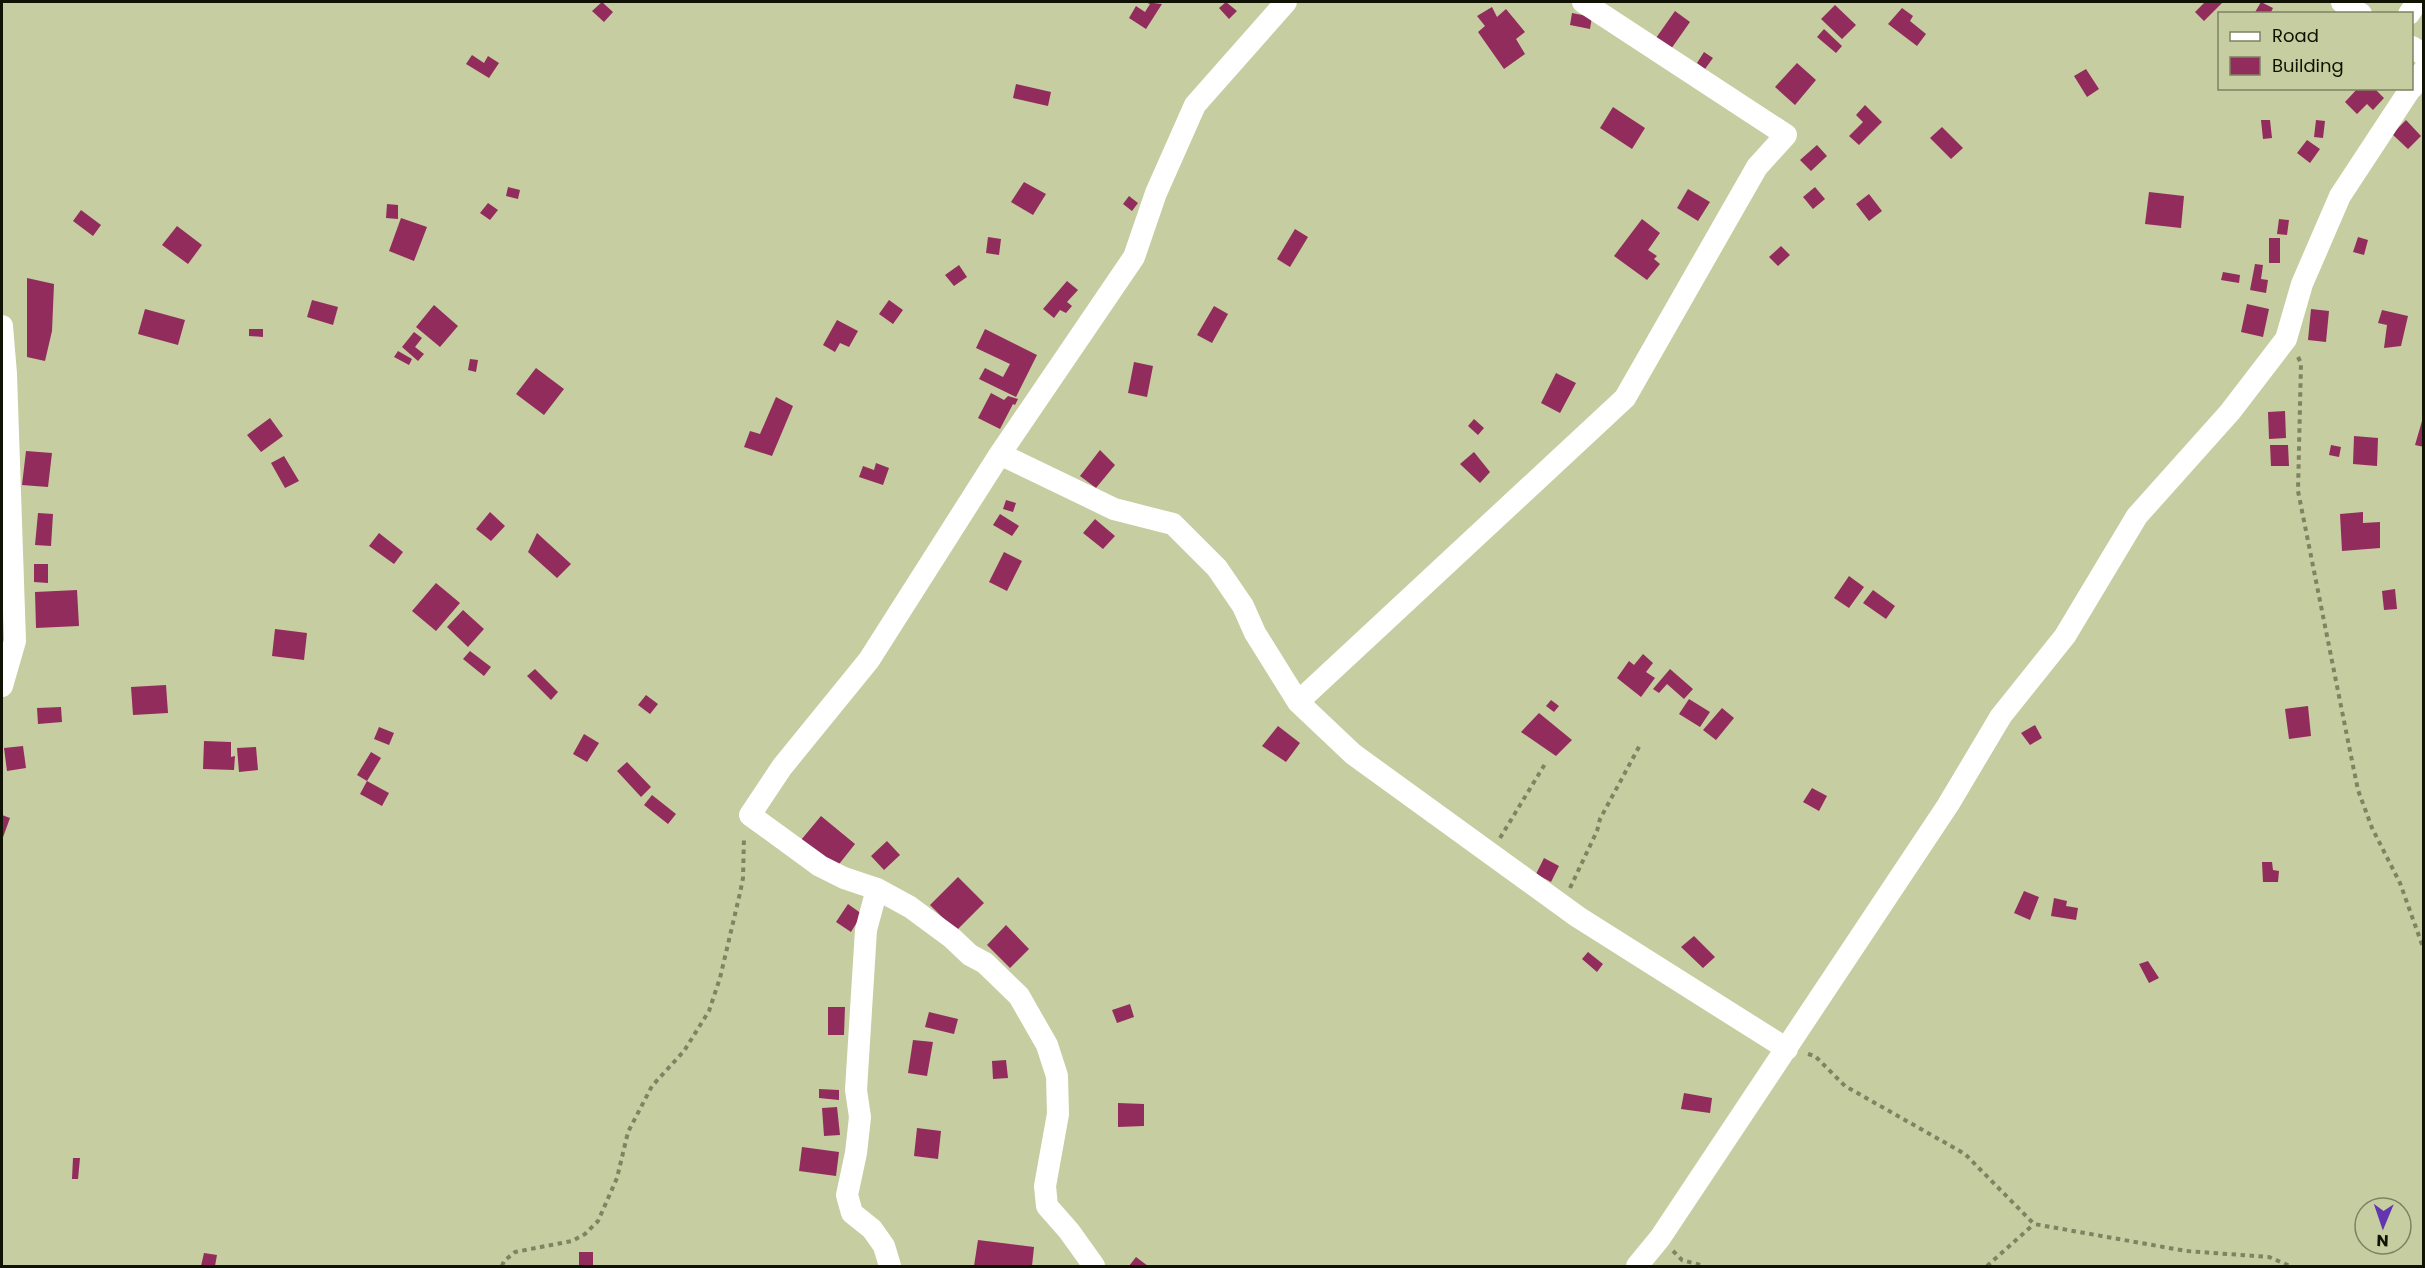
<svg xmlns="http://www.w3.org/2000/svg" width="2425" height="1268" viewBox="0 0 2425 1268" font-family="Poppins,sans-serif">
<style>
.building{fill:#912c5c}
.lines{fill:none;stroke-linecap:round;stroke-linejoin:round}
.path{stroke:#7e8362;stroke-width:4;stroke-dasharray:4.5 4.5;stroke-linecap:butt}
.street{stroke:#fff;stroke-width:22}
</style>
<rect width="100%" height="100%" fill="#c6cda0"/>
<path class="building" d="M 602,2 L 613,12 L 604,22 L 592,11 Z
M 1145,2 L 1162,4 L 1146,29 L 1129,18 L 1136,6 L 1145,12 L 1150,4 Z
M 1226,2 L 1237,11 L 1229,19 L 1219,8 Z
M 2205,2 L 2223,2 L 2204,21 L 2195,12 Z
M 2261,2 L 2273,8 L 2270,14 L 2254,14 Z
M 1835,5 L 1856,25 L 1842,39 L 1821,19 Z
M 1492,7 L 1497,17 L 1506,9 L 1525,32 L 1516,39 L 1525,54 L 1504,69 L 1478,32 L 1485,26 L 1477,16 Z
M 1902,8 L 1913,16 L 1910,21 L 1926,34 L 1917,46 L 1888,24 Z
M 1675,11 L 1690,22 L 1671,49 L 1656,38 Z
M 1572,13 L 1592,17 L 1590,29 L 1570,25 Z
M 1824,29 L 1842,46 L 1836,53 L 1817,37 Z
M 1704,52 L 1713,58 L 1705,69 L 1697,63 Z
M 472,55 L 484,63 L 488,56 L 499,63 L 489,78 L 466,64 Z
M 1797,63 L 1816,80 L 1795,105 L 1775,87 Z
M 2086,69 L 2099,89 L 2087,97 L 2074,76 Z
M 1016,84 L 1051,92 L 1048,106 L 1013,98 Z
M 2358,88 L 2374,88 L 2384,98 L 2373,110 L 2367,104 L 2357,114 L 2345,102 Z
M 1865,105 L 1882,122 L 1859,145 L 1849,136 L 1863,122 L 1856,115 Z
M 1613,107 L 1645,128 L 1632,149 L 1600,128 Z
M 2261,120 L 2270,120 L 2272,138 L 2263,139 Z
M 2316,120 L 2325,121 L 2323,138 L 2314,137 Z
M 2406,120 L 2421,136 L 2408,149 L 2392,134 Z
M 1942,127 L 1963,148 L 1951,159 L 1930,138 Z
M 2307,140 L 2320,149 L 2310,163 L 2297,153 Z
M 1817,145 L 1827,156 L 1811,171 L 1800,160 Z
M 1024,182 L 1046,194 L 1033,215 L 1011,202 Z
M 508,187 L 520,190 L 518,199 L 506,196 Z
M 1815,187 L 1825,199 L 1813,209 L 1803,197 Z
M 1688,189 L 1710,202 L 1698,221 L 1677,208 Z
M 2149,192 L 2184,196 L 2181,228 L 2145,224 Z
M 1869,194 L 1882,211 L 1869,221 L 1856,204 Z
M 1129,196 L 1138,203 L 1132,211 L 1123,204 Z
M 488,203 L 498,210 L 490,220 L 480,213 Z
M 387,204 L 398,205 L 398,219 L 386,218 Z
M 81,210 L 101,225 L 93,236 L 73,221 Z
M 401,218 L 427,227 L 414,261 L 389,251 Z
M 1642,219 L 1660,233 L 1648,250 L 1657,256 L 1654,259 L 1660,264 L 1647,280 L 1614,256 Z
M 2279,219 L 2289,220 L 2287,235 L 2277,234 Z
M 177,226 L 202,245 L 188,264 L 162,245 Z
M 1295,229 L 1308,237 L 1290,267 L 1277,259 Z
M 988,237 L 1001,239 L 999,255 L 986,253 Z
M 2358,237 L 2368,240 L 2364,255 L 2353,252 Z
M 2269,238 L 2280,238 L 2280,263 L 2269,263 Z
M 1781,246 L 1790,255 L 1778,266 L 1769,257 Z
M 2255,264 L 2263,265 L 2261,279 L 2268,280 L 2266,293 L 2250,290 Z
M 959,265 L 967,277 L 954,286 L 945,275 Z
M 2223,272 L 2240,275 L 2239,283 L 2221,280 Z
M 27,278 L 54,284 L 52,331 L 45,361 L 27,357 Z
M 1067,281 L 1078,290 L 1067,302 L 1072,306 L 1066,313 L 1060,310 L 1054,318 L 1043,309 Z
M 312,300 L 338,307 L 333,325 L 307,317 Z
M 889,300 L 903,310 L 893,324 L 879,314 Z
M 2247,304 L 2269,309 L 2263,337 L 2241,332 Z
M 434,305 L 458,326 L 440,347 L 416,327 Z
M 1214,306 L 1228,314 L 1212,343 L 1197,335 Z
M 145,309 L 185,320 L 178,345 L 138,334 Z
M 2311,309 L 2329,311 L 2326,342 L 2308,340 Z
M 2382,310 L 2408,316 L 2401,346 L 2384,348 L 2387,325 L 2378,323 Z
M 837,320 L 858,331 L 849,347 L 840,343 L 835,352 L 823,345 Z
M 249,329 L 263,329 L 263,337 L 249,336 Z
M 985,329 L 1037,355 L 1016,397 L 979,379 L 985,368 L 1003,377 L 1010,364 L 976,348 Z
M 414,332 L 422,338 L 415,347 L 424,354 L 418,361 L 402,347 Z
M 398,351 L 412,359 L 409,365 L 394,357 Z
M 470,359 L 478,360 L 476,372 L 468,370 Z
M 1134,362 L 1153,366 L 1147,397 L 1128,393 Z
M 536,368 L 564,389 L 544,415 L 516,394 Z
M 1556,373 L 1576,383 L 1560,413 L 1541,403 Z
M 991,393 L 1004,400 L 1008,396 L 1018,399 L 1015,405 L 1013,404 L 1000,429 L 978,418 Z
M 776,397 L 793,406 L 772,456 L 744,447 L 750,431 L 760,434 Z
M 2285,411 L 2286,438 L 2269,439 L 2268,412 Z
M 270,418 L 283,436 L 261,452 L 247,435 Z
M 1474,419 L 1484,428 L 1478,435 L 1468,426 Z
M 2422,421 L 2424,421 L 2424,447 L 2415,445 Z
M 2354,436 L 2378,438 L 2377,466 L 2353,464 Z
M 2270,445 L 2288,445 L 2289,466 L 2271,466 Z
M 2331,445 L 2341,447 L 2339,457 L 2329,455 Z
M 1100,450 L 1115,465 L 1096,488 L 1080,476 Z
M 26,451 L 52,453 L 48,487 L 22,485 Z
M 1474,452 L 1490,472 L 1480,483 L 1460,464 Z
M 284,456 L 299,481 L 285,488 L 271,463 Z
M 876,463 L 889,468 L 883,485 L 859,477 L 863,466 L 874,470 Z
M 1006,500 L 1016,503 L 1013,512 L 1003,509 Z
M 490,512 L 505,526 L 491,541 L 476,529 Z
M 2363,512 L 2363,523 L 2380,522 L 2380,548 L 2342,551 L 2340,514 Z
M 38,513 L 53,514 L 51,546 L 35,545 Z
M 1000,514 L 1019,526 L 1012,536 L 993,525 Z
M 1095,519 L 1115,536 L 1103,549 L 1083,533 Z
M 379,533 L 403,552 L 394,564 L 369,546 Z
M 537,533 L 571,564 L 557,578 L 528,552 Z
M 1004,552 L 1022,561 L 1007,591 L 989,582 Z
M 34,564 L 48,564 L 48,583 L 34,582 Z
M 1849,576 L 1864,587 L 1849,608 L 1834,598 Z
M 436,583 L 460,603 L 436,631 L 412,611 Z
M 2395,589 L 2397,609 L 2384,610 L 2382,591 Z
M 77,590 L 79,626 L 36,628 L 35,592 Z
M 1873,590 L 1895,606 L 1886,619 L 1863,603 Z
M 463,610 L 484,629 L 468,647 L 447,627 Z
M 275,629 L 307,633 L 304,660 L 272,656 Z
M 470,651 L 491,667 L 484,676 L 463,659 Z
M 1643,654 L 1653,663 L 1646,672 L 1655,678 L 1641,697 L 1617,678 L 1629,661 L 1634,665 Z
M 535,669 L 558,692 L 551,700 L 527,676 Z
M 1670,669 L 1693,689 L 1684,699 L 1667,684 L 1659,693 L 1653,689 Z
M 166,685 L 168,713 L 133,715 L 131,687 Z
M 646,695 L 658,704 L 650,714 L 638,705 Z
M 1689,699 L 1710,712 L 1700,727 L 1679,714 Z
M 1551,700 L 1559,706 L 1554,712 L 1546,706 Z
M 2308,706 L 2311,736 L 2289,739 L 2285,709 Z
M 61,707 L 62,722 L 38,724 L 37,708 Z
M 1722,708 L 1734,718 L 1716,740 L 1703,730 Z
M 1539,713 L 1572,740 L 1556,756 L 1521,732 Z
M 2035,725 L 2042,738 L 2030,745 L 2021,733 Z
M 1278,726 L 1300,743 L 1286,762 L 1262,746 Z
M 379,727 L 394,733 L 389,745 L 374,739 Z
M 584,734 L 599,743 L 587,762 L 573,754 Z
M 204,741 L 231,742 L 231,757 L 235,756 L 234,770 L 203,769 Z
M 23,746 L 26,768 L 7,771 L 4,748 Z
M 256,747 L 258,770 L 239,772 L 237,748 Z
M 371,752 L 381,758 L 367,781 L 357,775 Z
M 627,762 L 651,787 L 641,797 L 617,771 Z
M 367,781 L 389,793 L 382,806 L 360,794 Z
M 1812,788 L 1827,796 L 1819,811 L 1803,802 Z
M 652,795 L 676,814 L 668,824 L 644,805 Z
M 2,815 L 10,818 L 2,840 Z
M 821,816 L 855,844 L 836,868 L 801,840 Z
M 887,841 L 900,855 L 884,870 L 871,856 Z
M 1544,858 L 1559,866 L 1551,882 L 1536,874 Z
M 2262,862 L 2272,862 L 2273,870 L 2279,871 L 2278,882 L 2263,882 Z
M 958,877 L 984,903 L 956,931 L 930,905 Z
M 2024,891 L 2039,897 L 2030,920 L 2014,913 Z
M 2054,898 L 2067,901 L 2066,906 L 2078,908 L 2076,920 L 2051,916 Z
M 848,904 L 862,914 L 851,932 L 836,922 Z
M 1006,925 L 1029,949 L 1010,968 L 987,945 Z
M 1694,936 L 1715,957 L 1703,968 L 1681,947 Z
M 1588,952 L 1603,964 L 1597,972 L 1582,959 Z
M 2148,961 L 2159,978 L 2149,983 L 2139,964 Z
M 1130,1004 L 1134,1017 L 1117,1023 L 1112,1010 Z
M 828,1007 L 845,1007 L 844,1035 L 828,1035 Z
M 929,1012 L 958,1019 L 954,1034 L 925,1027 Z
M 913,1040 L 933,1042 L 927,1076 L 908,1073 Z
M 1006,1060 L 1008,1078 L 993,1079 L 992,1061 Z
M 819,1089 L 839,1090 L 839,1100 L 819,1098 Z
M 1684,1093 L 1712,1098 L 1710,1113 L 1681,1109 Z
M 1118,1103 L 1144,1104 L 1144,1126 L 1118,1127 Z
M 837,1107 L 840,1135 L 824,1136 L 822,1108 Z
M 917,1128 L 941,1131 L 938,1159 L 914,1156 Z
M 802,1147 L 839,1152 L 836,1176 L 799,1171 Z
M 73,1158 L 80,1158 L 78,1179 L 72,1179 Z
M 978,1240 L 1034,1247 L 1032,1266 L 974,1266 Z
M 579,1252 L 593,1252 L 593,1265 L 579,1266 Z
M 204,1253 L 217,1255 L 215,1266 L 201,1266 Z
M 1136,1257 L 1148,1266 L 1129,1266 Z"/>
<g class="lines">
<path class="path" d="M 2298,357 L 2301,363 L 2298,491 L 2350,751 L 2358,790 L 2372,828 L 2400,883 L 2424,950
M 1500,838 L 1545,764
M 1570,888 L 1597,831 L 1600,819 L 1640,745
M 1808,1054 L 1815,1056 L 1845,1086 L 1965,1154 L 2034,1224 L 2186,1251 L 2269,1257 L 2290,1266
M 1673,1251 L 1682,1260 L 1704,1266
M 502,1266 L 504,1261 L 515,1252 L 572,1241 L 585,1234 L 598,1221 L 617,1178 L 628,1132 L 652,1086 L 684,1051 L 709,1011 L 720,978 L 740,893 L 743,878 L 744,837
M 1987,1266 L 2034,1224"/>
<path class="street" d="M 2342,2 L 2361,14
M 2409,14 L 2417,2
M 2412,47 L 2424,55
M 2412,88 L 2424,70
M 2,326 L 6,374 L 15,641 L 2,686
M 1000,454 L 1114,509 L 1173,524 L 1217,568 L 1243,606 L 1255,633 L 1298,702 L 1353,754 L 1578,917 L 1787,1049
M 1298,702 L 1625,398 L 1757,167 L 1786,135 L 1583,2
M 877,889 L 866,930 L 856,1090 L 860,1117 L 856,1153 L 847,1195 L 852,1213 L 872,1229 L 884,1246 L 890,1266
M 1094,1266 L 1069,1231 L 1047,1206 L 1045,1186 L 1058,1114 L 1057,1076 L 1047,1045 L 1019,996 L 985,963 L 970,955 L 952,938 L 910,907 L 877,889 L 844,878 L 820,866 L 750,815 L 782,767 L 869,660 L 1000,454 L 1134,257 L 1156,193 L 1195,105 L 1286,2
M 1637,1266 L 1660,1238 L 1948,805 L 2001,716 L 2065,636 L 2137,516 L 2230,412 L 2286,339 L 2302,284 L 2340,196 L 2411,88"/>
</g>
<rect width="2425" height="1268" fill="none" stroke="#101203" stroke-width="6"/>
<rect x="2218" y="12" width="195" height="78" fill="#c6cda0" stroke="#7d8261" stroke-width="1.5"/>
<rect x="2230" y="32" width="30" height="9" fill="#ffffff" stroke="#7d8261" stroke-width="1.5"/>
<text x="2272" y="42" font-size="18" fill="#101203">Road</text>
<rect x="2230" y="57" width="30" height="18" fill="#912c5c" stroke="#7d8261" stroke-width="1.5"/>
<text x="2272" y="72" font-size="18" fill="#101203">Building</text>
<g transform="translate(2383 1226) rotate(182)"><circle r="28" fill="#c6cda0" stroke="#7d8261" stroke-width="1.5"/>
<path d="M0-4.5L10 22L0 15L-10 22Z" fill="#6236ae"/>
<text y="-9" font-size="16" font-weight="bold" text-anchor="middle" fill="#101203">N</text>
</g>
</svg>
